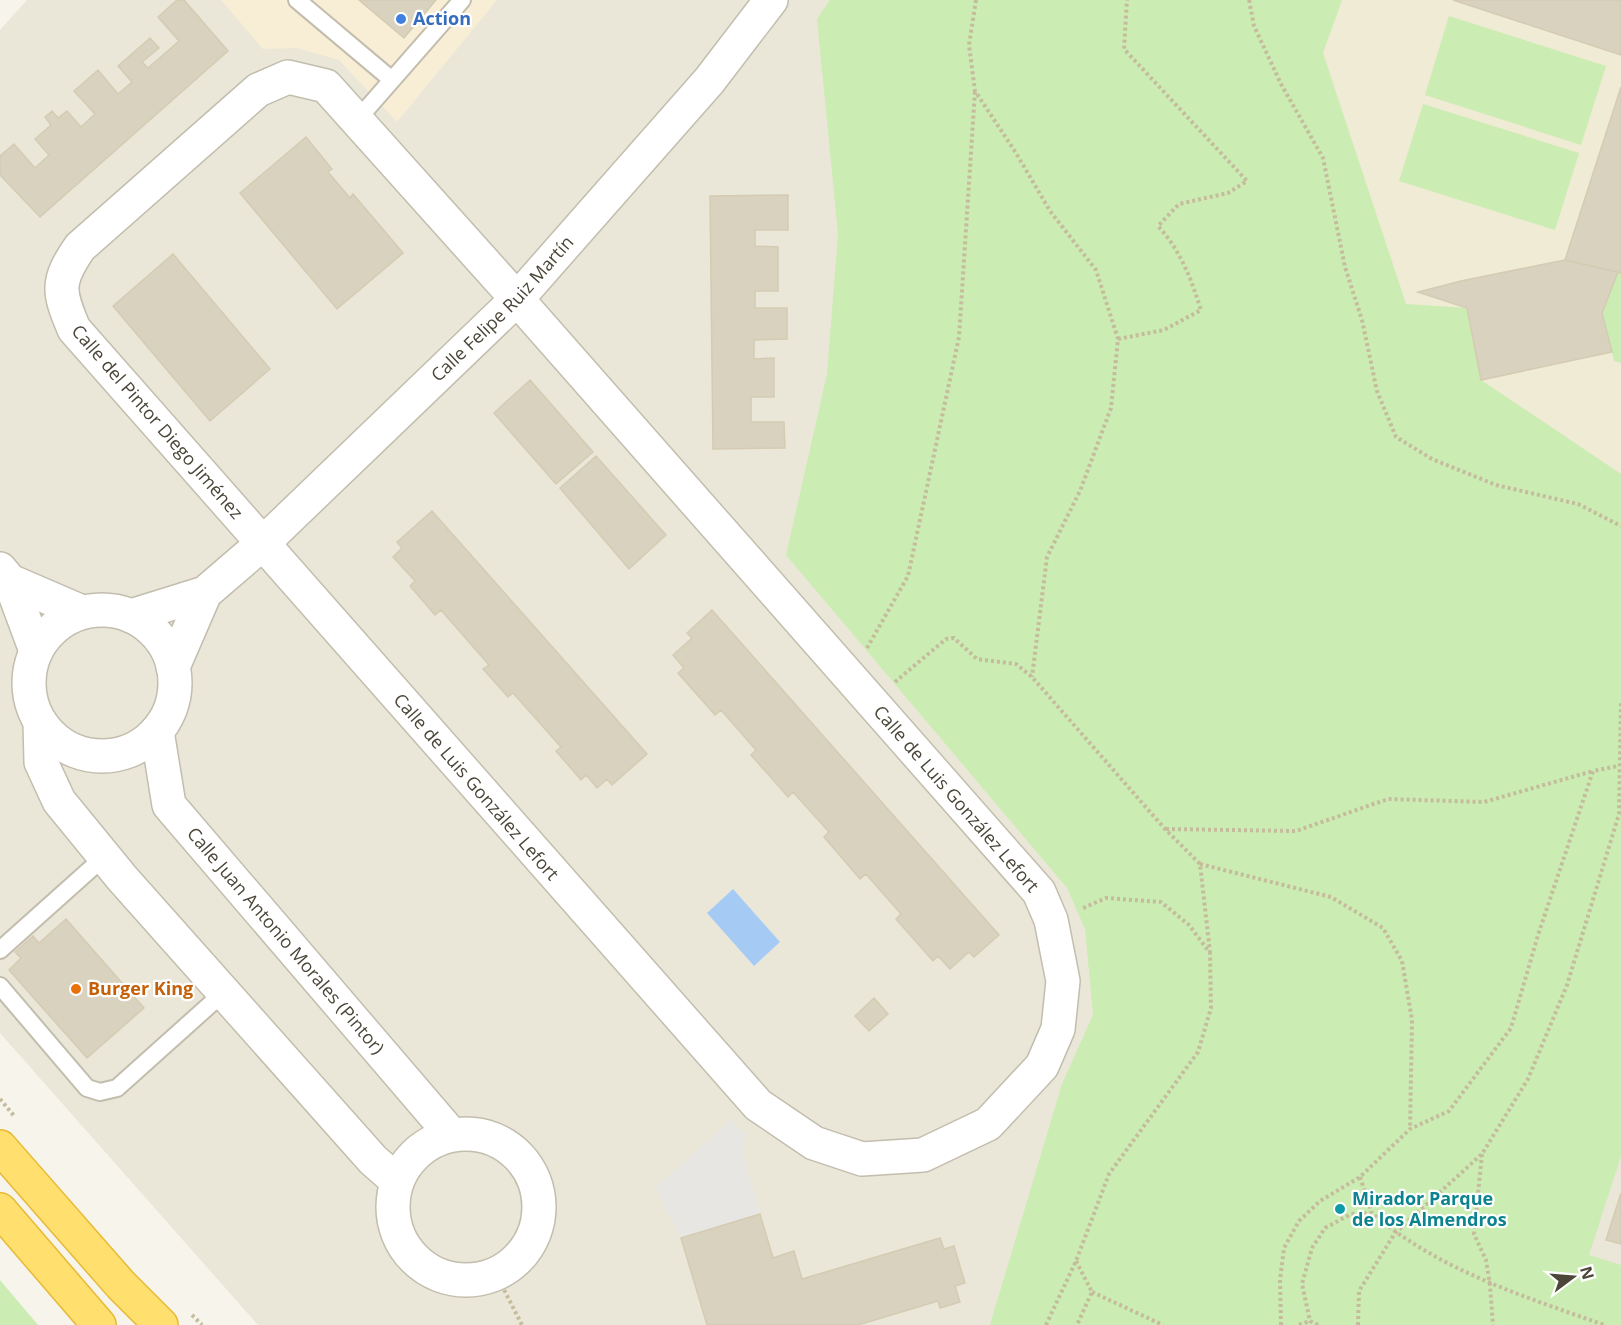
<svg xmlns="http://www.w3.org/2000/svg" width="1621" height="1325" viewBox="0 0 1621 1325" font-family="'Open Sans',sans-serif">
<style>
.residential{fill:#eae7d9}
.commercial{fill:#f8eed6}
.education{fill:#f0ebd4}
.green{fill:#cbecb2}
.parking{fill:#e8e6e2}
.water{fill:#a5cbf5}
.building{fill:#d9d2bf;stroke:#d4cbb2;stroke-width:1.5}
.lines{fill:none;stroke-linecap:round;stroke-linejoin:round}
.lane-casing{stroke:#c3bdad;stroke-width:20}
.street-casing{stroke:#c3bdad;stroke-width:36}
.highway-casing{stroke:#e7b934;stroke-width:36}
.path{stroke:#c5bc9d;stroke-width:4;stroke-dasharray:3 3;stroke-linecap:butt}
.lane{stroke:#fff;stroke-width:16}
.street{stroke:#fff;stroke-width:33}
.highway{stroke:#ffdf6d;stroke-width:33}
.shop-dot{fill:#3f7fe0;stroke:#fff;stroke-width:2}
.food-dot{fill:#e8710a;stroke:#fff;stroke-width:2}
.culture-dot{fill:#0f9aa8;stroke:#fff;stroke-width:2}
.labels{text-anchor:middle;stroke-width:4.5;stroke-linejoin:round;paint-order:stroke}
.shop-label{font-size:18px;font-weight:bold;fill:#366cbe;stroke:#fff;text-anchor:start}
.street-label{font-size:18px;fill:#4b4638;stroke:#fff}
.food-label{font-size:18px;font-weight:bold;fill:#c56008;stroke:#fff;text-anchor:start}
.culture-label{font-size:18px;font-weight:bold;fill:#0d838f;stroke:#fff;text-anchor:start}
</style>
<rect width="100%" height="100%" fill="#f6f4eb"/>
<path class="residential" d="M 27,0 L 1621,0 L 1621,1325 L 258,1325 L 0,1033 L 0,30 Z"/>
<path class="commercial" d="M 221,0 L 497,0 L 397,122 L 339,60 L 297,48 L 263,49 Z"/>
<path class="education" d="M 1342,0 L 1621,0 L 1621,474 L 1481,380 L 1467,308 L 1406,304 L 1323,53 Z"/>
<path class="green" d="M 830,0 L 1342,0 L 1323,53 L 1406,304 L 1467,308 L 1481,380 L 1621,474 L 1621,1156 L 1589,1255 L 1621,1265 L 1621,1325 L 990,1325 L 1062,1084 L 1093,1015 L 1085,929 L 1067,888 L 786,555 L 827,374 L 838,234 L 817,19 Z
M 1449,16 L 1606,66 L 1581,145 L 1425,95 Z
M 1423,104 L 1579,153 L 1555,230 L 1399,181 Z
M 1618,272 L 1621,273 L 1621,363 L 1614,361 L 1602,313 Z
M 0,1280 L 38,1325 L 0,1325 Z"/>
<path class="parking" d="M 731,1120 L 746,1135 L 742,1152 L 760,1214 L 681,1238 L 655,1188 Z"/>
<path class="water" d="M 733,889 L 780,942 L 754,966 L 707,913 Z"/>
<path class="building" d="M 177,0 L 184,0 L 228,51 L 40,217 L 0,175 L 0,156 L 14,144 L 35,168 L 49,155 L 35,139 L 51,125 L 45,117 L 52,111 L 58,118 L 67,111 L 81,127 L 95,114 L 74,91 L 98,70 L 118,94 L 132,82 L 118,66 L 150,38 L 159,48 L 142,62 L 148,68 L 179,41 L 158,17 Z
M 359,0 L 436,0 L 404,38 Z
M 1453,0 L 1621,0 L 1621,55 Z
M 1621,87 L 1621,273 L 1565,260 Z
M 306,137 L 332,169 L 328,172 L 350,198 L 353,194 L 403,253 L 337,309 L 240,193 Z
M 788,195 L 788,230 L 755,230 L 755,246 L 778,247 L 778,291 L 755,291 L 755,308 L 787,308 L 787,339 L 754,340 L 754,359 L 774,358 L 774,397 L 751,397 L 751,422 L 784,422 L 785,448 L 713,449 L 710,196 Z
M 173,254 L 270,369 L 210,421 L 113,306 Z
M 1565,260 L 1618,272 L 1602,313 L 1612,352 L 1481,380 L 1467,308 L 1418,292 L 1461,281 Z
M 530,380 L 593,452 L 556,484 L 494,413 Z
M 596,456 L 666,535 L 629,569 L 560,488 Z
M 432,511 L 647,754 L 612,785 L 607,779 L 597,788 L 586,775 L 581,780 L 556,751 L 561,747 L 513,693 L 508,697 L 483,669 L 489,665 L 441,610 L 435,615 L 410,586 L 415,581 L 393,557 L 402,548 L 397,542 Z
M 712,610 L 999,935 L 974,957 L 969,952 L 950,969 L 938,956 L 933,961 L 896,919 L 901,914 L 866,874 L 860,879 L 824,837 L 829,832 L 793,792 L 788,797 L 751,755 L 756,750 L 721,710 L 715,715 L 678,673 L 684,668 L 673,655 L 692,638 L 687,633 Z
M 66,919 L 144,1008 L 87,1058 L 9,970 L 21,958 L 15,952 L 33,936 L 39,943 Z
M 874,998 L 888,1014 L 869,1031 L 855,1016 Z
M 1621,1193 L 1621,1244 L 1606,1240 Z
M 760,1214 L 773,1258 L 794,1251 L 802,1279 L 940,1238 L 944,1249 L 954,1246 L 965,1283 L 955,1286 L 960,1302 L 940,1308 L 938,1301 L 858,1325 L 707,1325 L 681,1238 Z"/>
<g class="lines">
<g class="lane-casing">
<path id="lane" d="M 297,0 L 392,80
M 357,120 L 462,0
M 0,950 L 104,857
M 0,986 L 87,1088 L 100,1092 L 117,1088 L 223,993"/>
</g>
<g class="street-casing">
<g id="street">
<path d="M 288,77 L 326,86 L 517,299 L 1039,892 L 1051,920 L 1063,981 L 1058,1029 L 1042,1066 L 988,1124 L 923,1155 L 862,1159 L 814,1143 L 758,1105 L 74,329 C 58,291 56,282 80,247 L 258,90 Z"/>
<path d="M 0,569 L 10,581 L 36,651"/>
<path d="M 10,581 L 82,612"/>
<circle cx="102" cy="683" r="73"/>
<path id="s1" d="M 131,616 L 205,593 L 262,544 L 517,299 L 709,81 L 771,0"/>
<path d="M 173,667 L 205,593"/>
<path d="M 40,722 L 41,762 L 59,801 L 122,878 L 373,1160 L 397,1181"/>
<path id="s2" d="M 157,731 L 169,805 L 450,1133"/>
<circle cx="466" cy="1207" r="73"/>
</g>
</g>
<g class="highway-casing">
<path id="highway" d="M 0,1147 L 121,1285 L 161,1325
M 0,1210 L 99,1325"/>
</g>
<path class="path" d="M 976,0 L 969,45 L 975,91 L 1016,153 L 1050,211 L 1096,270 L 1118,339 L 1111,408 L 1080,491 L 1047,557 L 1032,677
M 1249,0 L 1254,26 L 1281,84 L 1323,158 L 1345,267 L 1362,320 L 1377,391 L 1396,437 L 1432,459 L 1496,485 L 1578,504 L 1621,526
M 1118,339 L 1164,330 L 1201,310 C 1191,279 1181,251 1158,226 L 1179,204 L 1228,193 L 1247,181 L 1124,49 L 1127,0
M 867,648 L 908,576 L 959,337 L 975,91
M 895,682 L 946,639 L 954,638 L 977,659 L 1016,664 L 1032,677 L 1165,829 L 1200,864 L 1210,952
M 1166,829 L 1296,831 L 1388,799 L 1484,802 L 1593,771
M 1200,864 L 1331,897 L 1383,928 L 1402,961 L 1412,1020 L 1410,1129
M 0,1099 L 15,1117
M 1482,1154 L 1474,1234 L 1486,1260 L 1490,1285 L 1493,1325
M 1360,1177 L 1372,1213
M 1076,1261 L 1092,1292 L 1077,1325
M 496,1274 L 522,1325
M 1092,1292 L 1163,1325
M 192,1315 L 202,1325
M 1046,1325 L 1076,1261 L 1109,1174 L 1198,1052 L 1211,1008 L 1210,953 L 1189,925 L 1161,902 L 1106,898 L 1081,909
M 1281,1325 L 1280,1280 L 1284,1248 L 1299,1221 L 1320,1201 L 1360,1177 L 1410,1129 L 1449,1111 L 1511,1028 L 1538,935 L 1593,771 L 1618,766
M 1299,1325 L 1310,1321
M 1318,1325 L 1310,1321 L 1302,1284 L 1312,1248 L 1325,1228 L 1351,1214 L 1372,1213 C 1438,1270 1523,1296 1604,1325
M 1358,1325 L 1359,1291 L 1395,1233 L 1482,1154 L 1528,1079 L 1567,985 L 1619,814 L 1621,703"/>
<use href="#lane" class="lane"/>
<use href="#street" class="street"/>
<use href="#highway" class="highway"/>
</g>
<circle class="shop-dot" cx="401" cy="19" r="6"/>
<circle class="food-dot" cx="76" cy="989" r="6"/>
<circle class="culture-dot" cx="1340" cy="1209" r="6"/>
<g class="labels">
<g class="shop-label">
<text x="413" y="25">Action</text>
</g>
<g class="street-label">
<text dy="6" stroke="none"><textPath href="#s1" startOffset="489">Calle Felipe Ruiz Martín</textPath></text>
<text transform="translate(157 422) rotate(49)" y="6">Calle del Pintor Diego Jiménez</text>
<text transform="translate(476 787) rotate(49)" y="6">Calle de Luis González Lefort</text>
<text transform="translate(956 799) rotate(49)" y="6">Calle de Luis González Lefort</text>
<text dy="6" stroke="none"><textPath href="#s2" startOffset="254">Calle Juan Antonio Morales (Pintor)</textPath></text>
</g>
<g class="food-label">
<text x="88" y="995">Burger King</text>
</g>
<g class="culture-label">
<text x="1352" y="1205">Mirador Parque<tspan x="1352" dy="21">de los Almendros</tspan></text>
</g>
</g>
<g transform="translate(1573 1277) rotate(74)" stroke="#ffffff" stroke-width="4.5" paint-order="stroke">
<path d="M0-4.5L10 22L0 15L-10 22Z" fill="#4b4638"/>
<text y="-9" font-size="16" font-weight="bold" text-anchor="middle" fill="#4b4638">N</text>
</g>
</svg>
